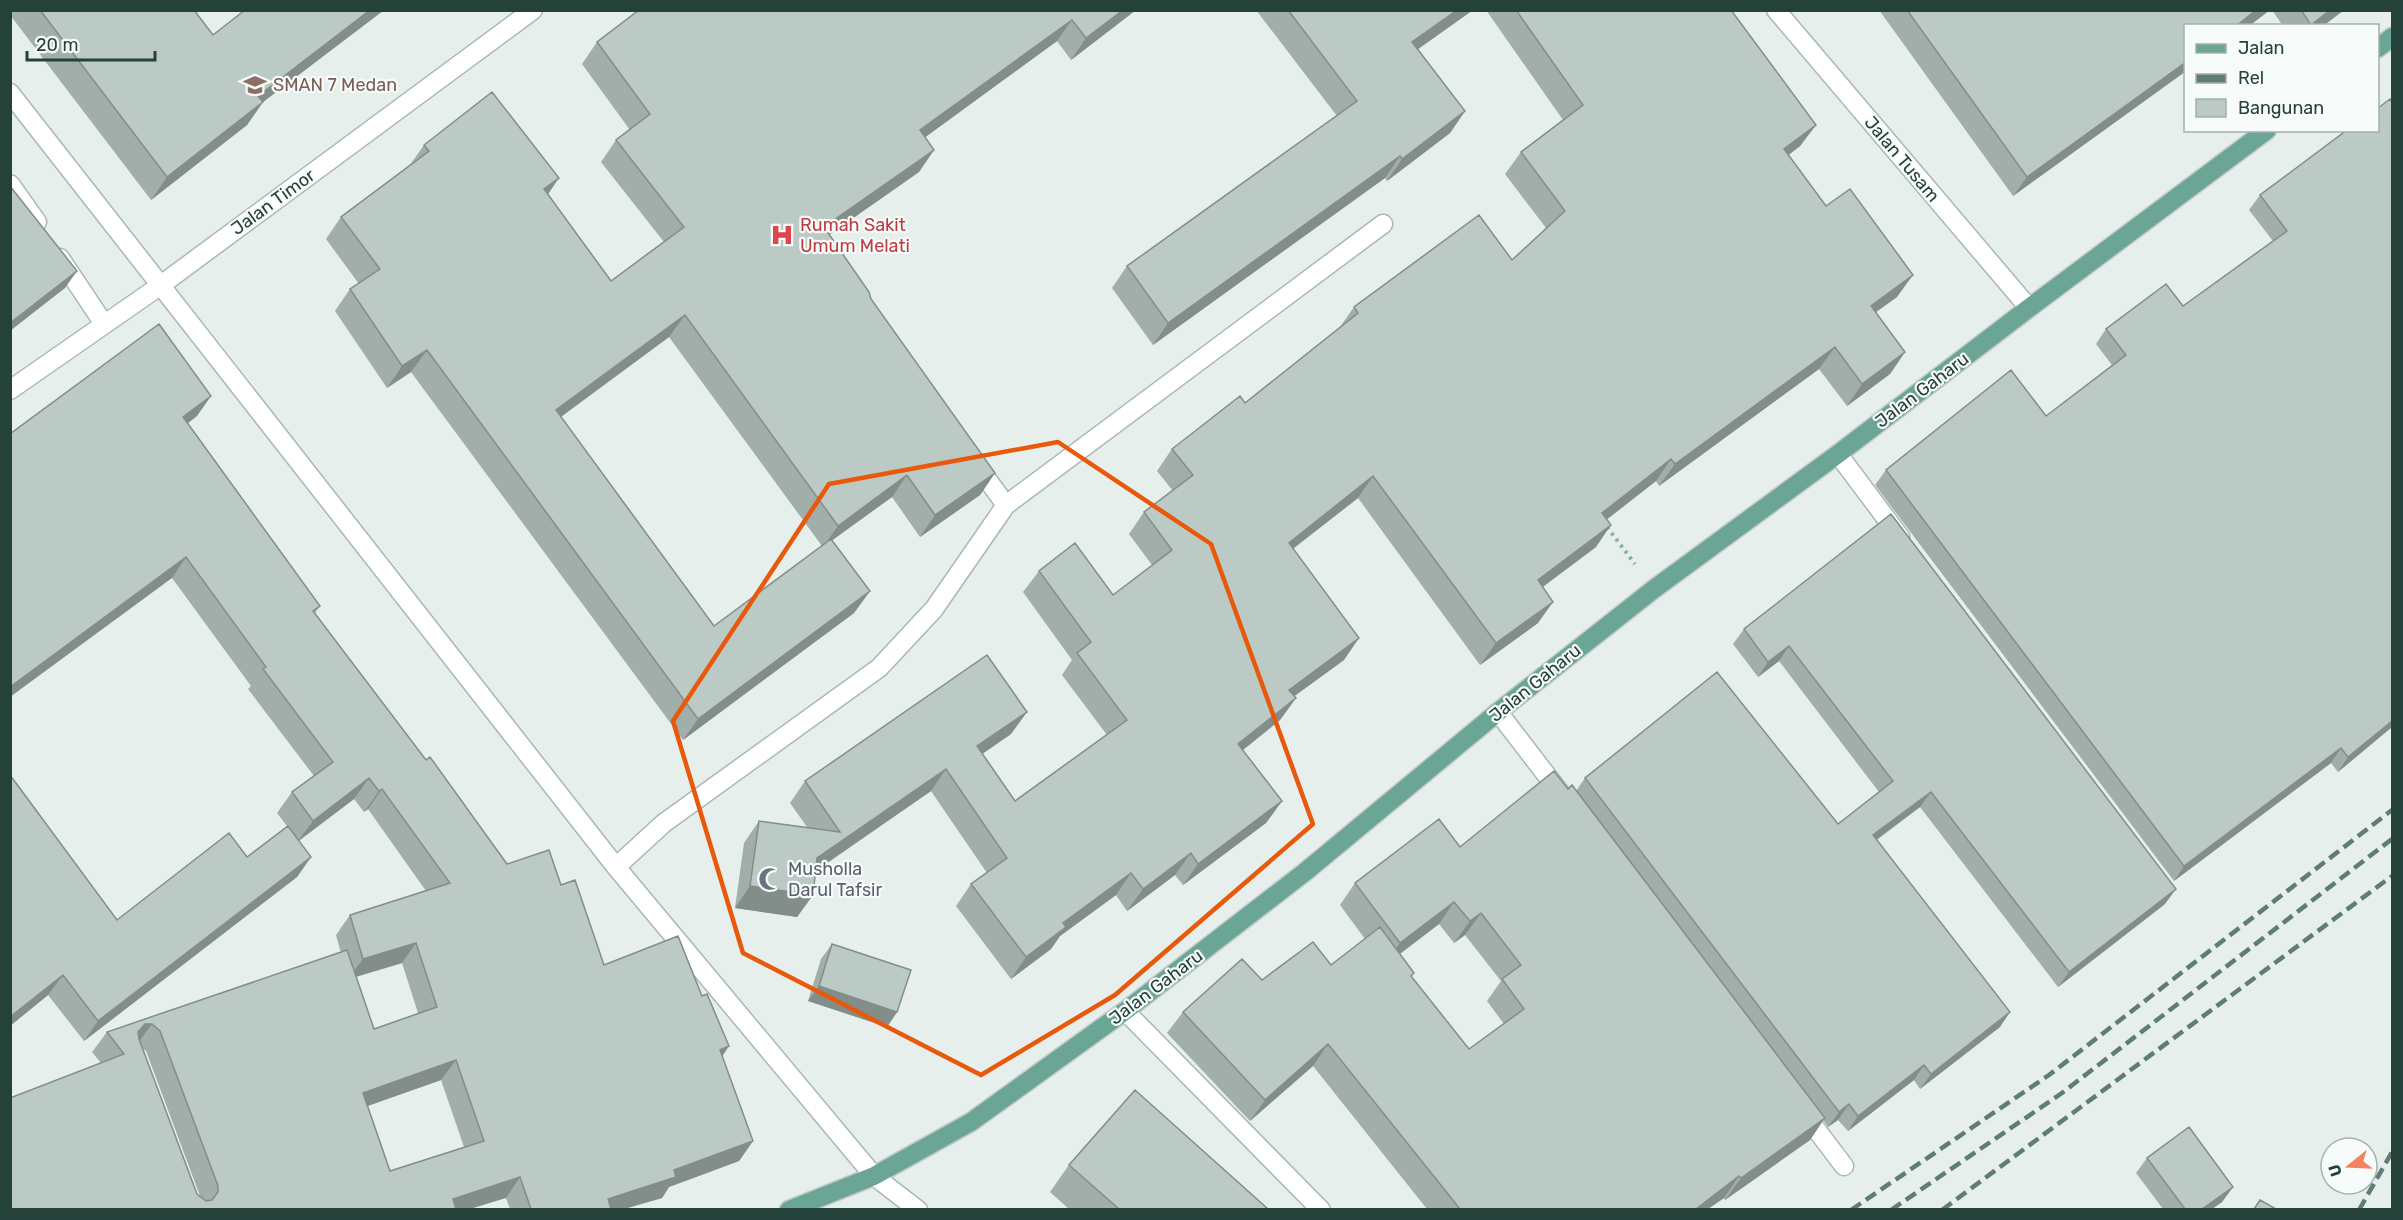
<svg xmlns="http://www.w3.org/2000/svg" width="2403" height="1220" viewBox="0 0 2403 1220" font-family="Rubik,sans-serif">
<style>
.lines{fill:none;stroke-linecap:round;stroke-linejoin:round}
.minor-casing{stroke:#a8b8b2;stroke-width:21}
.major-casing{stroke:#c2cac8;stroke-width:21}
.path{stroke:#86b3a5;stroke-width:4;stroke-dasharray:3 4.5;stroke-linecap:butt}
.minor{stroke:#fff;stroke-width:18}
.major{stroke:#6aa596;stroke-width:18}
.rail{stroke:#5f7d75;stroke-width:4.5;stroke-dasharray:12 6;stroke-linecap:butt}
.wall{fill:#a1aea9;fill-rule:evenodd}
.shaded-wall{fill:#838d89}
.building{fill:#bbcac4;stroke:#838d89;stroke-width:1.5;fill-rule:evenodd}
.marked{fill:none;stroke:#e8590c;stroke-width:4.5;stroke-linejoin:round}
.labels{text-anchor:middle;stroke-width:4.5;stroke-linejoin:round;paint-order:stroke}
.education-label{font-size:18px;fill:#785e54;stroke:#f7fbf9;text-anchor:start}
.street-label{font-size:18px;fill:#24423a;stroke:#f7fbf9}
.health-label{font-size:18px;fill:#be3a42;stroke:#f7fbf9;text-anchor:start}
.worship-label{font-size:18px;fill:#5b616d;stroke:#f7fbf9;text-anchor:start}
</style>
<rect width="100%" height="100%" fill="#e6efeb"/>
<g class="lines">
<g class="minor-casing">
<path id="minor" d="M 1776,10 L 2029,308
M 10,93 L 616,867 L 874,1176 L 918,1210
M 10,184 L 37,222
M 60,258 L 104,324
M 10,390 L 161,285 L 533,10
M 1838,454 L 1900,537
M 975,463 L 1006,505
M 1498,712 L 1561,794
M 616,867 L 664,823 L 879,668 L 934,609 L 1006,505 L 1383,224
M 1125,1011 L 1321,1210
M 1803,1112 L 1844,1166"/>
</g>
<g class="major-casing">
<path id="major" d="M 2378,48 L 2392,37
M 789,1210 L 874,1176 L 971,1122 L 1125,1011 L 1305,872 L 1498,712 L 1654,589 L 1838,454 L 2029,308 L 2267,130"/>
</g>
<path class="path" d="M 1607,527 L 1635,564"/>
<use href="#minor" class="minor"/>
<use href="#major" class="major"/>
<path class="rail" d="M 1851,1210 L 2049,1075 L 2392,810
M 1891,1210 L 2062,1093 L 2392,839
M 1942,1210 L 2392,876
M 2359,1210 L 2392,1152"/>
</g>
<path class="wall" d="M 10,10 L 194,10 L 213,35 L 245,10 L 384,10 L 263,102 L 247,125 L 151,200 L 10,15 Z
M 639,10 L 1136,10 L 1071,60 L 1057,41 L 925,137 L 934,150 L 919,172 L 829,235 L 871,299 L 995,473 L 980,495 L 920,537 L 892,497 L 832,540 L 870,591 L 854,613 L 683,740 L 411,372 L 387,388 L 335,311 L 350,289 L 359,284 L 326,239 L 341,217 L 410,165 L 424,145 L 548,194 L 611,281 L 664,242 L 601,162 L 616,140 L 630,130 L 582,64 L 597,42 ZM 669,337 L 822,546 L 714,626 L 561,417 Z
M 1256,10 L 1473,10 L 1418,49 L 1465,111 L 1450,133 L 1387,181 L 1385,178 L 1153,345 L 1112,288 L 1127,266 L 1337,116 Z
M 1486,10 L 1731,10 L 1816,125 L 1800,146 L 1788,155 L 1826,206 L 1897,297 L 1876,312 L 1905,352 L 1890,374 L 1847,406 L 1819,369 L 1659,486 L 1656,481 L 1607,519 L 1596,547 L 1543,587 L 1538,623 L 1480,665 L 1358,498 L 1293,549 L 1344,660 L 1294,696 L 1296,698 L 1280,720 L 1243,750 L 1282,801 L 1266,823 L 1183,885 L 1175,875 L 1127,911 L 1116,895 L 1060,936 L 1051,949 L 1011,979 L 956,906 L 971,884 L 987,873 L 931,791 L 816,871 L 813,895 L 797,917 L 735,908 L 744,843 L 759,821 L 807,827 L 790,803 L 805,781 L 1011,734 L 982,754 L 1015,801 L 1107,735 L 1062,675 L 1072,660 L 1023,592 L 1039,571 L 1113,595 L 1152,565 L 1129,534 L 1144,512 L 1173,491 L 1157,471 L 1172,449 L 1245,403 L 1340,327 L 1354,307 L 1512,260 L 1546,228 L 1505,174 L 1521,152 L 1563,120 Z
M 1879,10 L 2270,10 L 2249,26 L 2186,26 L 2186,71 L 2013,196 Z
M 2272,10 L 2344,10 L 2323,26 L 2283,26 Z
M 2347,130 L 2392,727 L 2338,772 L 2331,763 L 2174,881 L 1875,485 L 1886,470 L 2046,416 L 2112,365 L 2096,344 L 2106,329 L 2183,306 L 2273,241 L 2249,210 L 2260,195 Z
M 197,416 L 188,423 L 320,606 L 315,613 L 426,760 L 507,864 L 561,885 L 604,965 L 702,996 L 729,1046 L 722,1056 L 753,1141 L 739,1161 L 669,1187 L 662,1198 L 624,1209 L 510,1209 L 506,1198 L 10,1209 L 101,1063 L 92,1052 L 107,1032 L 341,953 L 336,935 L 350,915 L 426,891 L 368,809 L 364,812 L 354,799 L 299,841 L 311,857 L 297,877 L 84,1041 L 48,995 L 10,1026 L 10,775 L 117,920 L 247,857 L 287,826 L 277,813 L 292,792 L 314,776 L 248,689 L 251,686 L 172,578 L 10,434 ZM 402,963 L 418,1013 L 374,1029 L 356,977 ZM 142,1048 L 146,1051 L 200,1196 L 197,1194 ZM 441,1080 L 464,1147 L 390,1171 L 367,1106 Z
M 1891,514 L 2165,904 L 2058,987 L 1920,807 L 1877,840 L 2000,1027 L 1920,1089 L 1914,1080 L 1848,1131 L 1838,1120 L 1828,1127 L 1823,1120 L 1810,1140 L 1725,1200 L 1724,1198 L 1708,1209 L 1427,1209 L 1313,1066 L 1250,1121 L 1167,1033 L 1183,1012 L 1262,980 L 1331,965 L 1365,939 L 1340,905 L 1355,883 L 1460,847 L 1568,789 L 1576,791 L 1585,778 L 1838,824 L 1879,792 L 1779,661 L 1758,677 L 1733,644 L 1744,629 ZM 1439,924 L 1454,943 L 1465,935 L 1501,981 L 1487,1001 L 1504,1024 L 1469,1049 L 1412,977 L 1400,954 Z
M 832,944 L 897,1012 L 887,1027 L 808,1001 L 821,959 Z
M 2147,1158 L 2233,1187 L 2222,1202 L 2212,1209 L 2163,1209 L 2136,1173 Z
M 1069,1165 L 1268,1209 L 1069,1209 L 1050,1192 Z"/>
<path class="shaded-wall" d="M 370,10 L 384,10 L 263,102 L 247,125 L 151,200 L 167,177 L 258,96 Z
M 1123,10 L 1136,10 L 1071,60 L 1086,38 Z
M 1457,10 L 1473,10 L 1397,64 L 1412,42 Z
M 2256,10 L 2270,10 L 2249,26 L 2236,26 Z
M 2330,10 L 2344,10 L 2323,26 L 2310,26 Z
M 1072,20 L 1057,41 L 905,152 L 920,130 Z
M 2186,62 L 2186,71 L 2013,196 L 2027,177 Z
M 1465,111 L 1450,133 L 1387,181 L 1402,159 Z
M 1816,125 L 1800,146 L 1768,171 L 1784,149 Z
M 934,150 L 919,172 L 809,249 L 824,227 Z
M 1400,156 L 1385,178 L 1153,345 L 1168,323 Z
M 559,178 L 544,200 L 544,189 Z
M 77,271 L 65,288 L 10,331 L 10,323 Z
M 1913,275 L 1897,297 L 1855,327 L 1871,306 Z
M 685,315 L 669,337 L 540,432 L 556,410 Z
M 1835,347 L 1819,369 L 1659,486 L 1675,464 Z
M 427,350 L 411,372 L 387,388 L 402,366 Z
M 1905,352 L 1890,374 L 1847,406 L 1862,384 Z
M 211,396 L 197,416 L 169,437 L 183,417 Z
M 1671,459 L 1656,481 L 1587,535 L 1602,513 Z
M 995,473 L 980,495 L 920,537 L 935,515 Z
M 907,475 L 892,497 L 823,547 L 838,526 Z
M 1373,476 L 1358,498 L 1273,564 L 1289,543 Z
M 1611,525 L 1596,547 L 1522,602 L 1538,580 Z
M 186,557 L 172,578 L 10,697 L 10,687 Z
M 870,591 L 854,613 L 683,740 L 698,719 Z
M 1553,602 L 1538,623 L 1480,665 L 1496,643 Z
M 1359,638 L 1344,660 L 1274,711 L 1289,690 Z
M 1789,646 L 1779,661 L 1758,677 L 1768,662 Z
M 1296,698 L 1280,720 L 1223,766 L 1238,744 Z
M 1027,712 L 1011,734 L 962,768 L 977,746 Z
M 2392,721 L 2392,727 L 2338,772 L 2348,757 Z
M 2341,748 L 2331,763 L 2174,881 L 2184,866 Z
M 946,769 L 931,791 L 802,880 L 817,858 Z
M 369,778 L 354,799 L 298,841 L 313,821 Z
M 382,789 L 368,809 L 364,812 L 379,791 Z
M 1931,792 L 1920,807 L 1862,850 L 1873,835 Z
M 1282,801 L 1266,823 L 1183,885 L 1198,864 Z
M 1191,853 L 1175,875 L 1127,911 L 1143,889 Z
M 311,857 L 297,877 L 84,1041 L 98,1021 Z
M 1131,873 L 1116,895 L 1060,936 L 1051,949 L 1011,979 L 1026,957 L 1063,923 Z
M 750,886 L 813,895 L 797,917 L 735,908 Z
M 2176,889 L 2165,904 L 2058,987 L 2069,972 Z
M 1454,902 L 1439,924 L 1385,965 L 1400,943 Z
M 1481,913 L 1465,935 L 1454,943 L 1470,921 Z
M 416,943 L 402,963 L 348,979 L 363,959 Z
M 63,975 L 48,995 L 10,1026 L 10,1017 Z
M 819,986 L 897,1012 L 887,1027 L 808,1001 Z
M 2010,1012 L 2000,1027 L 1920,1089 L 1931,1074 Z
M 145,1024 L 152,1024 L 137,1044 L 138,1032 Z
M 1328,1044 L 1313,1066 L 1250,1121 L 1265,1100 Z
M 729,1046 L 715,1067 L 720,1050 Z
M 456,1060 L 441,1080 L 348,1113 L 363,1093 Z
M 1924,1065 L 1914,1080 L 1848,1131 L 1858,1116 Z
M 1849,1104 L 1838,1120 L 1828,1127 L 1839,1112 Z
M 1825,1118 L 1810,1140 L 1725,1200 L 1741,1178 Z
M 753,1141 L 739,1161 L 669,1187 L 662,1198 L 624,1209 L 600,1209 L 608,1199 L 674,1170 Z
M 1739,1176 L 1724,1198 L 1708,1209 L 1696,1209 Z
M 520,1177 L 506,1198 L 470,1209 L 446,1209 L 453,1199 Z
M 2233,1187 L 2222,1202 L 2212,1209 L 2202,1209 Z"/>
<path class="building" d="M 40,10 L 194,10 L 213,35 L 245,10 L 370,10 L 258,96 L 263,102 L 167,177 Z
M 639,10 L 1123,10 L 1086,38 L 1072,20 L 920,130 L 934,150 L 824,227 L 869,292 L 871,299 L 995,473 L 935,515 L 907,475 L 838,526 L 685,315 L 556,410 L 714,626 L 831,539 L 870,591 L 698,719 L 427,350 L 402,366 L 350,289 L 380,269 L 341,217 L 429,151 L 424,145 L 492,92 L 559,178 L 544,189 L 611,281 L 684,227 L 616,140 L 650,114 L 597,42 Z
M 1288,10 L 1457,10 L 1412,42 L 1465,111 L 1402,159 L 1400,156 L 1168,323 L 1127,266 L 1357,101 Z
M 1516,10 L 1731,10 L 1816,125 L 1784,149 L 1826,206 L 1850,189 L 1913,275 L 1871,306 L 1905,352 L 1862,384 L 1835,347 L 1675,464 L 1671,459 L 1602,513 L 1611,525 L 1538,580 L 1553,602 L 1496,643 L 1373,476 L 1289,543 L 1359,638 L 1289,690 L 1296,698 L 1238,744 L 1282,801 L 1198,864 L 1191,853 L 1143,889 L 1131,873 L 1063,923 L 1066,927 L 1026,957 L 971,884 L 1007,858 L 946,769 L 817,858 L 813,895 L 750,886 L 759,821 L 840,832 L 805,781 L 987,655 L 1027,712 L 977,746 L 1015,801 L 1127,720 L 1077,653 L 1091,642 L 1039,571 L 1075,543 L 1113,595 L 1172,550 L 1144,512 L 1193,475 L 1172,449 L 1240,396 L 1245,403 L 1358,313 L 1354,307 L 1479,215 L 1512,260 L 1565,211 L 1521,152 L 1583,105 Z
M 1907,10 L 2256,10 L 2236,26 L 2186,26 L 2186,62 L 2027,177 Z
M 2301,10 L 2330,10 L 2311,25 Z
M 2390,99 L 2392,102 L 2392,721 L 2348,757 L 2341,748 L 2184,866 L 1886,470 L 2011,370 L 2046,416 L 2126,355 L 2106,329 L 2166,284 L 2183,306 L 2287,231 L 2260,195 L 2347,130 L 2378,130 L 2378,108 Z
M 10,186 L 77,271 L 10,323 Z
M 159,324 L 211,396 L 183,417 L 320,606 L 313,611 L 426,760 L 430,757 L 507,864 L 549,850 L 561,885 L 575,880 L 604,965 L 678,936 L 702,996 L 707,994 L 729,1046 L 720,1050 L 753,1141 L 674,1170 L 676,1177 L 608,1199 L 611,1209 L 531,1209 L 520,1177 L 453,1199 L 456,1209 L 10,1209 L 10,1098 L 124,1054 L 107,1032 L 347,950 L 374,1029 L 437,1007 L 416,943 L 363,959 L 350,915 L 450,883 L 382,789 L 379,791 L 369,778 L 313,821 L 292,792 L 333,762 L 263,669 L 266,667 L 186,557 L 10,687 L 10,434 ZM 145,1024 L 152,1024 L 160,1031 L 218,1186 L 218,1192 L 212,1200 L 206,1201 L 197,1194 L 139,1039 L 138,1032 ZM 456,1060 L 484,1141 L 390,1171 L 363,1093 Z
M 1891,514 L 2176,889 L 2069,972 L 1931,792 L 1873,835 L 2010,1012 L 1931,1074 L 1924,1065 L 1858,1116 L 1849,1104 L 1839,1112 L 1585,778 L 1717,672 L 1838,824 L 1893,781 L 1789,646 L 1768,662 L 1744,629 Z
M 1554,771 L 1568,789 L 1572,785 L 1825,1118 L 1741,1178 L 1739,1176 L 1696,1209 L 1460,1209 L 1328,1044 L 1265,1100 L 1183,1012 L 1242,959 L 1262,980 L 1313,942 L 1331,965 L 1380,927 L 1414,973 L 1411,976 L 1469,1049 L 1524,1009 L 1502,979 L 1521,965 L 1481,913 L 1470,921 L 1454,902 L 1400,943 L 1355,883 L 1439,819 L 1460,847 Z
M 10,775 L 117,920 L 229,833 L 247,857 L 288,826 L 311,857 L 98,1021 L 63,975 L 10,1017 Z
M 832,944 L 911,970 L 897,1012 L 819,986 Z
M 1135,1090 L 1268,1209 L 1119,1209 L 1069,1165 Z
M 2189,1127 L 2233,1187 L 2202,1209 L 2185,1209 L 2147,1158 Z
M 2260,1200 L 2276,1209 L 2254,1209 Z"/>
<path class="marked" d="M 1058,442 L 1211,544 L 1313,824 L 1115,995 L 981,1075 L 743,953 L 673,721 L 829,484 Z"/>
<defs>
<g id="school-bare" transform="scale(1.8)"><path d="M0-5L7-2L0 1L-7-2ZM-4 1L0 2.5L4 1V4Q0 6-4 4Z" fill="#8d6e63" stroke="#f7fbf9" stroke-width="2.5" paint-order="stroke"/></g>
<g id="hospital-bare" transform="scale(1.8)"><path d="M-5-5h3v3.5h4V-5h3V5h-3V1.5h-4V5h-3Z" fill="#e0444e" stroke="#f7fbf9" stroke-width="2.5" paint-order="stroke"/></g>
<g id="mosque-bare" transform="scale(1.8)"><path d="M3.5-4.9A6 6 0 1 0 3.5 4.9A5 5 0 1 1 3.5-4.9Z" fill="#6b7280" stroke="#f7fbf9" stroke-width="2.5" paint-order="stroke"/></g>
</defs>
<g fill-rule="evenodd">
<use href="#school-bare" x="255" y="85"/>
<use href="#hospital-bare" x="782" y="235"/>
<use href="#mosque-bare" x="770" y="879"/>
</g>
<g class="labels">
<g class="education-label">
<text x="273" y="91">SMAN 7 Medan</text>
</g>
<g class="street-label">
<text transform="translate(1902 159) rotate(50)" y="6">Jalan Tusam</text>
<text transform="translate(273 202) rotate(-36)" y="6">Jalan Timor</text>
<text transform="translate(1922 390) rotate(-37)" y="6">Jalan Gaharu</text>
<text transform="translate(1535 683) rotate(-39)" y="6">Jalan Gaharu</text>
<text transform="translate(1156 987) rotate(-37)" y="6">Jalan Gaharu</text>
</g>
<g class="health-label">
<text x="800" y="231">Rumah Sakit<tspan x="800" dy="21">Umum Melati</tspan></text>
</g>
<g class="worship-label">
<text x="788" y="875">Musholla<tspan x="788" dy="21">Darul Tafsir</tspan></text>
</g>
</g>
<rect width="2403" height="1220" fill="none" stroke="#24423a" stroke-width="24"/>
<rect x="2184" y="24" width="195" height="108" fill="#f7fbf9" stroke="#a3b1ad" stroke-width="1.5"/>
<rect x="2196" y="44" width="30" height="9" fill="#6aa596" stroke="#a3b1ad" stroke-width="1.5"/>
<text x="2238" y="54" font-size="18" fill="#24423a">Jalan</text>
<rect x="2196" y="74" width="30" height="9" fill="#5f7d75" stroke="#a3b1ad" stroke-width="1.5"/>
<text x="2238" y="84" font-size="18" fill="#24423a">Rel</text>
<rect x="2196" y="99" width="30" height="18" fill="#bbcac4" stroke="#a3b1ad" stroke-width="1.5"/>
<text x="2238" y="114" font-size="18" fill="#24423a">Bangunan</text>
<g transform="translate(2349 1166) rotate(252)"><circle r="28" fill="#f7fbf9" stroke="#a3b1ad" stroke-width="1.5"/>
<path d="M0-4.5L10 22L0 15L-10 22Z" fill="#f4845f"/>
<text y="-9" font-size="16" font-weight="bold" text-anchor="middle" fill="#24423a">U</text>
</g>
<path d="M27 51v9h128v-9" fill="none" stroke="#24423a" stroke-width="3"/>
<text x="36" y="51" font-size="18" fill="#24423a" stroke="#f7fbf9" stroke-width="4.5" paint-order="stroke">20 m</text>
</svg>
